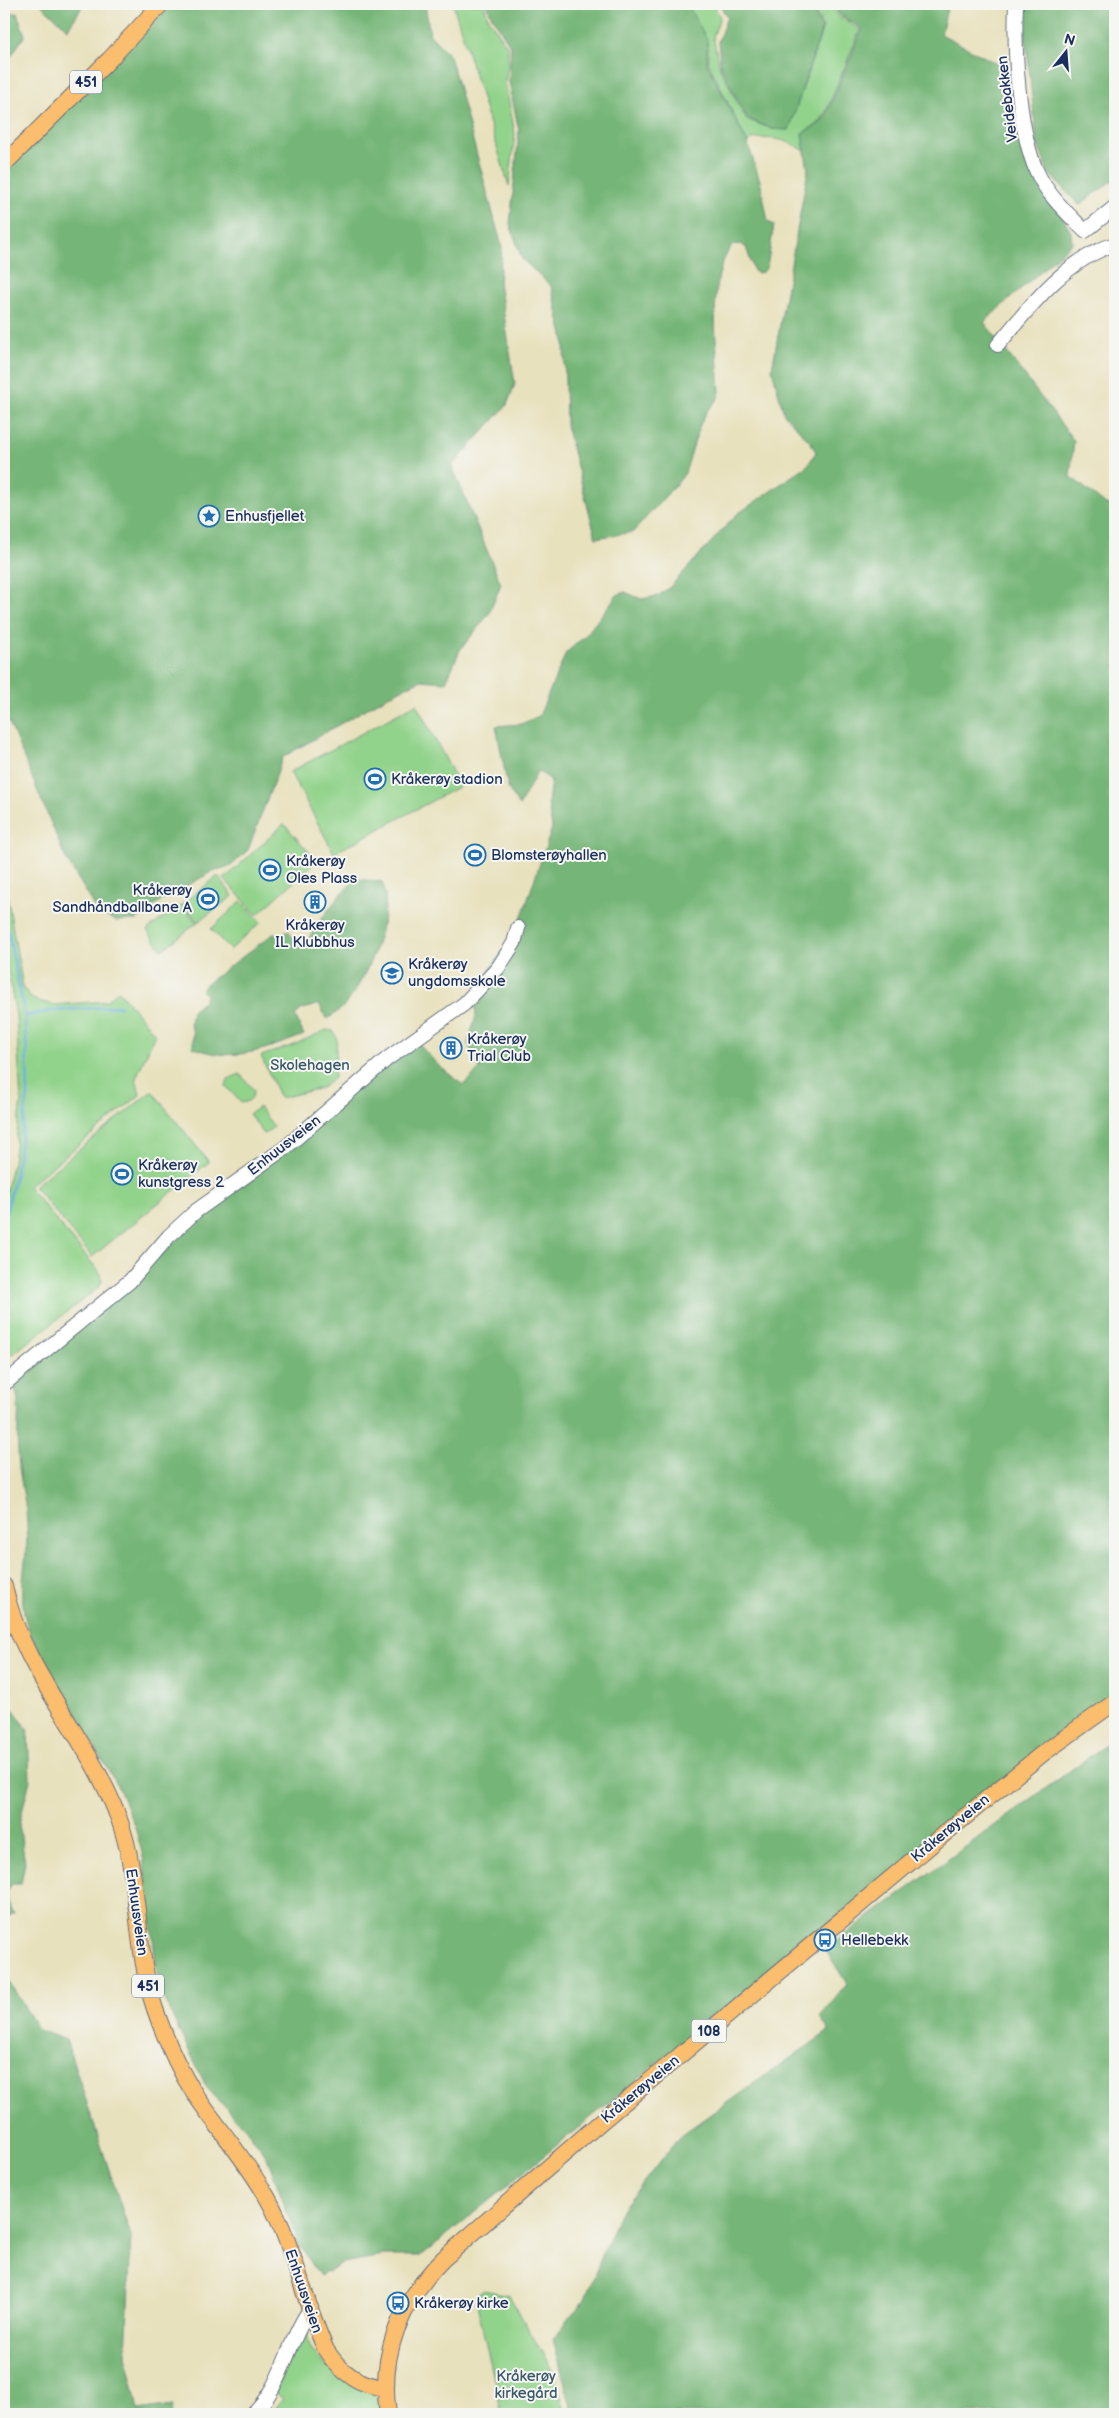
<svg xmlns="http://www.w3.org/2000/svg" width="1119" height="2418" viewBox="0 0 1119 2418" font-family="'Balsamiq Sans',sans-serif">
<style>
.green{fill:#92d38b;stroke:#568174}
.forest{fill:#75b577;stroke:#48726a}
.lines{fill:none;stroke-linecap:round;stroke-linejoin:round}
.stream{stroke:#6faee2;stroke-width:2.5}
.minor-casing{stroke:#636d7f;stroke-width:16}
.major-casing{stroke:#636d7f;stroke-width:18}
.minor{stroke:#fff;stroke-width:14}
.major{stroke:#fbbd6e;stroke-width:16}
.labels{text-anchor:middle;stroke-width:4;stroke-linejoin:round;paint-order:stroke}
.shield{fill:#f6f6f2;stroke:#5d6b8a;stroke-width:1}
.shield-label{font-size:14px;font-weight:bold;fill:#1b2f5e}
.street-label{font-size:15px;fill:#1b2f5e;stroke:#f6f6f2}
.poi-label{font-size:15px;fill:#1b2f5e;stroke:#f6f6f2;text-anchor:start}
.park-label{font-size:15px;fill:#395869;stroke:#f6f6f2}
</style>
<rect width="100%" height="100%" fill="#f6f6f2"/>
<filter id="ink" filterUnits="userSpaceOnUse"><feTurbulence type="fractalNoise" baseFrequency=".02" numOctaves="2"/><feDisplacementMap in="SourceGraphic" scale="10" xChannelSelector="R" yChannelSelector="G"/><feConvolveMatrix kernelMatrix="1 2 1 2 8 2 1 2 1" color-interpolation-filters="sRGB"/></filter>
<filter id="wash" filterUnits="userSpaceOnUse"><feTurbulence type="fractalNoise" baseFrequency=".0096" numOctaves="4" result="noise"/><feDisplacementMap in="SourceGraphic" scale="20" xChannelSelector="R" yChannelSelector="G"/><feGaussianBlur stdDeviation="1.12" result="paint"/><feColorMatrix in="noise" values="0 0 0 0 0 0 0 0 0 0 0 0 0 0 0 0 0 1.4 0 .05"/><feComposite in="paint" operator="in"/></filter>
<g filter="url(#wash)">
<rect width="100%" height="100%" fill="#e8e1bd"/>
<path class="green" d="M 453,4 L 484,4 L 488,18 L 508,47 L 508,67 L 505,81 L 515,134 L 509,186 Z
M 687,4 L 713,4 L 720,17 L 713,37 L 720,68 L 746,119 L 772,129 L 789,130 L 823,27 L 812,4 L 839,4 L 836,15 L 860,30 L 825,114 L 818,124 L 802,133 L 805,151 C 785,139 775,137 751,139 L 748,144 L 708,62 L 708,45 Z
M 416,704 L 460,786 L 334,853 L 290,772 Z
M 284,824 L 317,861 L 257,915 L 224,879 Z
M 218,876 L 233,896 L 198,922 L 183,903 Z
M 4,877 L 23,988 L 32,999 L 53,1005 L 107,1001 L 118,990 L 155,1034 L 136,1078 L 140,1095 L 28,1186 L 101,1274 L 102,1281 L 98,1288 L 14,1353 L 4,1356 L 4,1197 L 13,1162 L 21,1102 L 16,1016 L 4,950 Z
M 241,901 L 261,922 L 230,950 L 211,929 Z
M 182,904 L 197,923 L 162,950 L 147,930 Z
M 326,1030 L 333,1031 L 337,1038 L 334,1078 L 322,1088 L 280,1098 L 261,1056 L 294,1045 Z
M 240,1074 L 254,1090 C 252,1100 250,1101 241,1103 L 226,1086 L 228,1079 Z
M 152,1091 L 209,1162 L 92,1257 L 34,1186 Z
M 259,1107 L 274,1127 L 264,1134 L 249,1114 Z
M 483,2290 L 509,2295 L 552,2370 L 566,2414 L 502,2414 L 476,2300 L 477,2293 Z
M 306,2324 C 308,2332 307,2342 312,2350 C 326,2374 374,2387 380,2402 C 381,2406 381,2411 381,2414 L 271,2414 L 283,2399 L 275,2392 Z"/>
<path class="forest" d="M 40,4 L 84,4 L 68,29 Z
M 169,4 L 425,4 L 430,35 L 450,56 L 502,247 L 499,282 L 515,384 L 507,405 L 452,466 L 501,584 L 489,614 L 460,650 L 446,682 L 421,680 L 390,695 L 283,757 L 248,850 L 231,866 L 213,871 L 162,900 L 136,920 L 116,921 L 99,913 L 66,859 L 4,710 L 4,168 Z
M 487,4 L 687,4 L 707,39 L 707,63 L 748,144 L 761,184 L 768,222 L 774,225 L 767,267 L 763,272 L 758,273 L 754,271 L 746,247 L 740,244 L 733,245 C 705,276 718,353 720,392 L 717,400 L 707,411 L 699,427 L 685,473 L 680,480 L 633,532 L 596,538 L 566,425 L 564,339 L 551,286 L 522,259 L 510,224 L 519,131 L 509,82 L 511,47 L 491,15 Z
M 719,4 L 810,4 L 822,28 L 789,130 L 772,129 L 747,118 L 721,67 L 718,42 L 727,17 Z
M 841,4 L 948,4 L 941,34 L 1011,71 L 1013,115 L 1037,172 L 1071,232 L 1072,243 L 984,322 L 1074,441 L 1070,476 L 1106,505 L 1115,506 L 1115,1690 L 421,2256 L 384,2256 L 342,2263 L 320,2276 L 299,2245 L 267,2157 L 246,2129 L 207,2088 L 163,1997 L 157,1973 L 143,1856 L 135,1827 L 119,1789 L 30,1633 C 14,1594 29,1563 27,1523 C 26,1499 18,1475 18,1451 C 16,1423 23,1405 12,1379 L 155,1253 L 414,1039 L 439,1066 L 463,1085 L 480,1069 L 468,1043 L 476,1016 L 474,994 L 518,928 L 552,828 L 548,803 L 551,780 L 538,771 L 519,806 L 508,788 L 496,726 L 521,724 L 539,716 L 566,653 L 586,635 L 617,595 L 625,592 L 641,599 L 658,596 L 671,586 L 736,515 L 808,465 L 816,452 L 810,442 L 784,414 L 772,369 L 808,170 L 802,133 L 819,124 L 826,115 L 862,29 L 838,14 Z
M 1026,4 L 1115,4 L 1115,179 L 1079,205 L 1049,174 L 1037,143 L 1024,22 Z
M 4,13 L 17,13 L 25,35 L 4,67 Z
M 358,879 L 382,882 C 395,912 367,977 348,1001 C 342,1009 335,1014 327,1019 L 319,1004 L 301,1010 L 295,1016 L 304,1035 C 267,1049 231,1064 193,1047 L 193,1032 L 190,1024 L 192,1011 L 204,1001 L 206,995 L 202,990 L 206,984 L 273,934 L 282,935 L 288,930 L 296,943 L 308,941 C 312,929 348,882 358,879 Z
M 4,1696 L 28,1730 L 30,1780 L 19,1824 L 25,1863 L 21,1884 L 12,1884 C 4,1894 7,1903 14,1913 L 4,1920 Z
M 1115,1738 L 1115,2414 L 573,2414 L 553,2339 L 585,2299 L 619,2213 L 681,2135 L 829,2031 L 820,2017 L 847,1984 L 825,1949 Z
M 4,1974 L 39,2030 L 66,2040 L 131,2236 L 126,2355 L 138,2410 L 173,2405 L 171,2414 L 4,2414 Z"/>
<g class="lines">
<path class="stream" d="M 4,911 L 25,1016 L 28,1094 L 16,1172 L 4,1222
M 25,1016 L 50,1011 L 120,1006"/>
</g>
</g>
<g filter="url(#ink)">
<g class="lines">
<g class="minor-casing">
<path id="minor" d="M 1016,4 C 1014,49 1018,130 1037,172 C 1048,196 1067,213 1085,231 L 1115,207
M 998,345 C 1031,305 1064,261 1115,244
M 4,1384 L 130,1281 L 169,1236 L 196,1211 L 286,1147 L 387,1059 L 464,1004 L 498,968 L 514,943 L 518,928
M 252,2414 C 283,2387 287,2341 311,2308"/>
</g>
<g class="major-casing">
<path id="major" d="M 4,164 L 109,60 L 161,4
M 4,1586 C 22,1672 89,1737 119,1819 C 141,1880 134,1948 155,2009 C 165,2038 178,2068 194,2093 C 218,2128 246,2160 267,2197 C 294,2245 303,2300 326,2350 C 340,2372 358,2385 385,2388
M 388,2414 C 379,2354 401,2302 443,2259 L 603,2120 L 939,1838 L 1042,1754 L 1115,1702"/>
</g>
<use href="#minor" class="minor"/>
<use href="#major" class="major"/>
</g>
</g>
<defs>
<g id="sight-ring" transform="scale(1.125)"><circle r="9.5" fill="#f6f6f2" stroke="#1f6fb2" stroke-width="1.5"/><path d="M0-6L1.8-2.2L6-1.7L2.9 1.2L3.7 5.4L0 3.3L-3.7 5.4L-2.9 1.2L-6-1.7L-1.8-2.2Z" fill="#1f6fb2"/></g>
<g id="stadium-ring" transform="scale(1.125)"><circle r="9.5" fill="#f6f6f2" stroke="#1f6fb2" stroke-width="1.5"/><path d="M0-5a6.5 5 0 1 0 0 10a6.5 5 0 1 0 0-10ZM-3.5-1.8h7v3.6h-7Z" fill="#1f6fb2"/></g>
<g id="building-ring" transform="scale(1.125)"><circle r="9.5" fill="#f6f6f2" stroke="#1f6fb2" stroke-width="1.5"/><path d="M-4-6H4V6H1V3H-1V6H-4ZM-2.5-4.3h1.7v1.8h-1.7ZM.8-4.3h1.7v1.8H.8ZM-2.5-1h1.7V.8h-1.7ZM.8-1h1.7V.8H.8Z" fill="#1f6fb2"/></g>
<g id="school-ring" transform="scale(1.125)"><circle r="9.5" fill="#f6f6f2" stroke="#1f6fb2" stroke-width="1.5"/><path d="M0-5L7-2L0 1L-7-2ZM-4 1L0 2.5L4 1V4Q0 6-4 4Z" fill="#1f6fb2"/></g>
<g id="bus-ring" transform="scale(1.125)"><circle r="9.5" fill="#f6f6f2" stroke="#1f6fb2" stroke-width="1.5"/><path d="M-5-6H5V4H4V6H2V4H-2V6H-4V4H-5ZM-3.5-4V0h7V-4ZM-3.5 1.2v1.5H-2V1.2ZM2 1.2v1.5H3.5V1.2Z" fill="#1f6fb2"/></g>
</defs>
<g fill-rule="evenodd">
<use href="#sight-ring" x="209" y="516"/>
<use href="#stadium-ring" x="375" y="779"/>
<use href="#stadium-ring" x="475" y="855"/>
<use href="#stadium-ring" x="270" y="870"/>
<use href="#stadium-ring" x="208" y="899"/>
<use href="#building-ring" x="315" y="902"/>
<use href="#school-ring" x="392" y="973"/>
<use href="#building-ring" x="451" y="1048"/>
<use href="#stadium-ring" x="122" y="1174"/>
<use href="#bus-ring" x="825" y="1940"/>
<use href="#bus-ring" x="398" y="2303"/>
</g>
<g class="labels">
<g class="shield">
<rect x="70" y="70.5" width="32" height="23" rx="4"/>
<rect x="132" y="1974.5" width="32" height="23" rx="4"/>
<rect x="691.5" y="2019.5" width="35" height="23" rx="4"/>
</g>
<g class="shield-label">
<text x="86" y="87">451</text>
<text x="148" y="1991">451</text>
<text x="709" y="2036">108</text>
</g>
<g class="street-label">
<text transform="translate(1007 99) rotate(-97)" y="5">Veidebakken</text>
<text transform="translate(284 1145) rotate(-38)" y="5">Enhuusveien</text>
<text transform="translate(950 1828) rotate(-40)" y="5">Kråkerøyveien</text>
<text transform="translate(137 1912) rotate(82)" y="5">Enhuusveien</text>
<text transform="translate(640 2089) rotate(-40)" y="5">Kråkerøyveien</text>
<text transform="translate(304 2291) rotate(71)" y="5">Enhuusveien</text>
</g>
<g class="poi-label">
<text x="225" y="521">Enhusfjellet</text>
<text x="391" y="784">Kråkerøy stadion</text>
<text x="491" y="860">Blomsterøyhallen</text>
<text x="286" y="866">Kråkerøy<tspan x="286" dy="17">Oles Plass</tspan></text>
<text x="192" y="895" text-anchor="end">Kråkerøy<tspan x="192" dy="17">Sandhåndballbane A</tspan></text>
<text x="315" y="930" text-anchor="middle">Kråkerøy<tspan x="315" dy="17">IL Klubbhus</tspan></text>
<text x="408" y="969">Kråkerøy<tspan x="408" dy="17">ungdomsskole</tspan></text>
<text x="467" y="1044">Kråkerøy<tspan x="467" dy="17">Trial Club</tspan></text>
<text x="138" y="1170">Kråkerøy<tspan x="138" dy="17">kunstgress 2</tspan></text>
<text x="841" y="1945">Hellebekk</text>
<text x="414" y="2308">Kråkerøy kirke</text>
</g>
<g class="park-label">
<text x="310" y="1070">Skolehagen</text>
<text x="526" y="2381">Kråkerøy<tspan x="526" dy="17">kirkegård</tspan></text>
</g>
</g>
<rect width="1119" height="2418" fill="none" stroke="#f6f6f2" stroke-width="20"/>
<g transform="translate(1066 52) rotate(17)" stroke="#f6f6f2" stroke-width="4" paint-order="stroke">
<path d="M0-4L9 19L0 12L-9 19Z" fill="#1b2f5e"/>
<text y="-8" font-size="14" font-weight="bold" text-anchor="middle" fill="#1b2f5e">N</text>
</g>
</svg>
